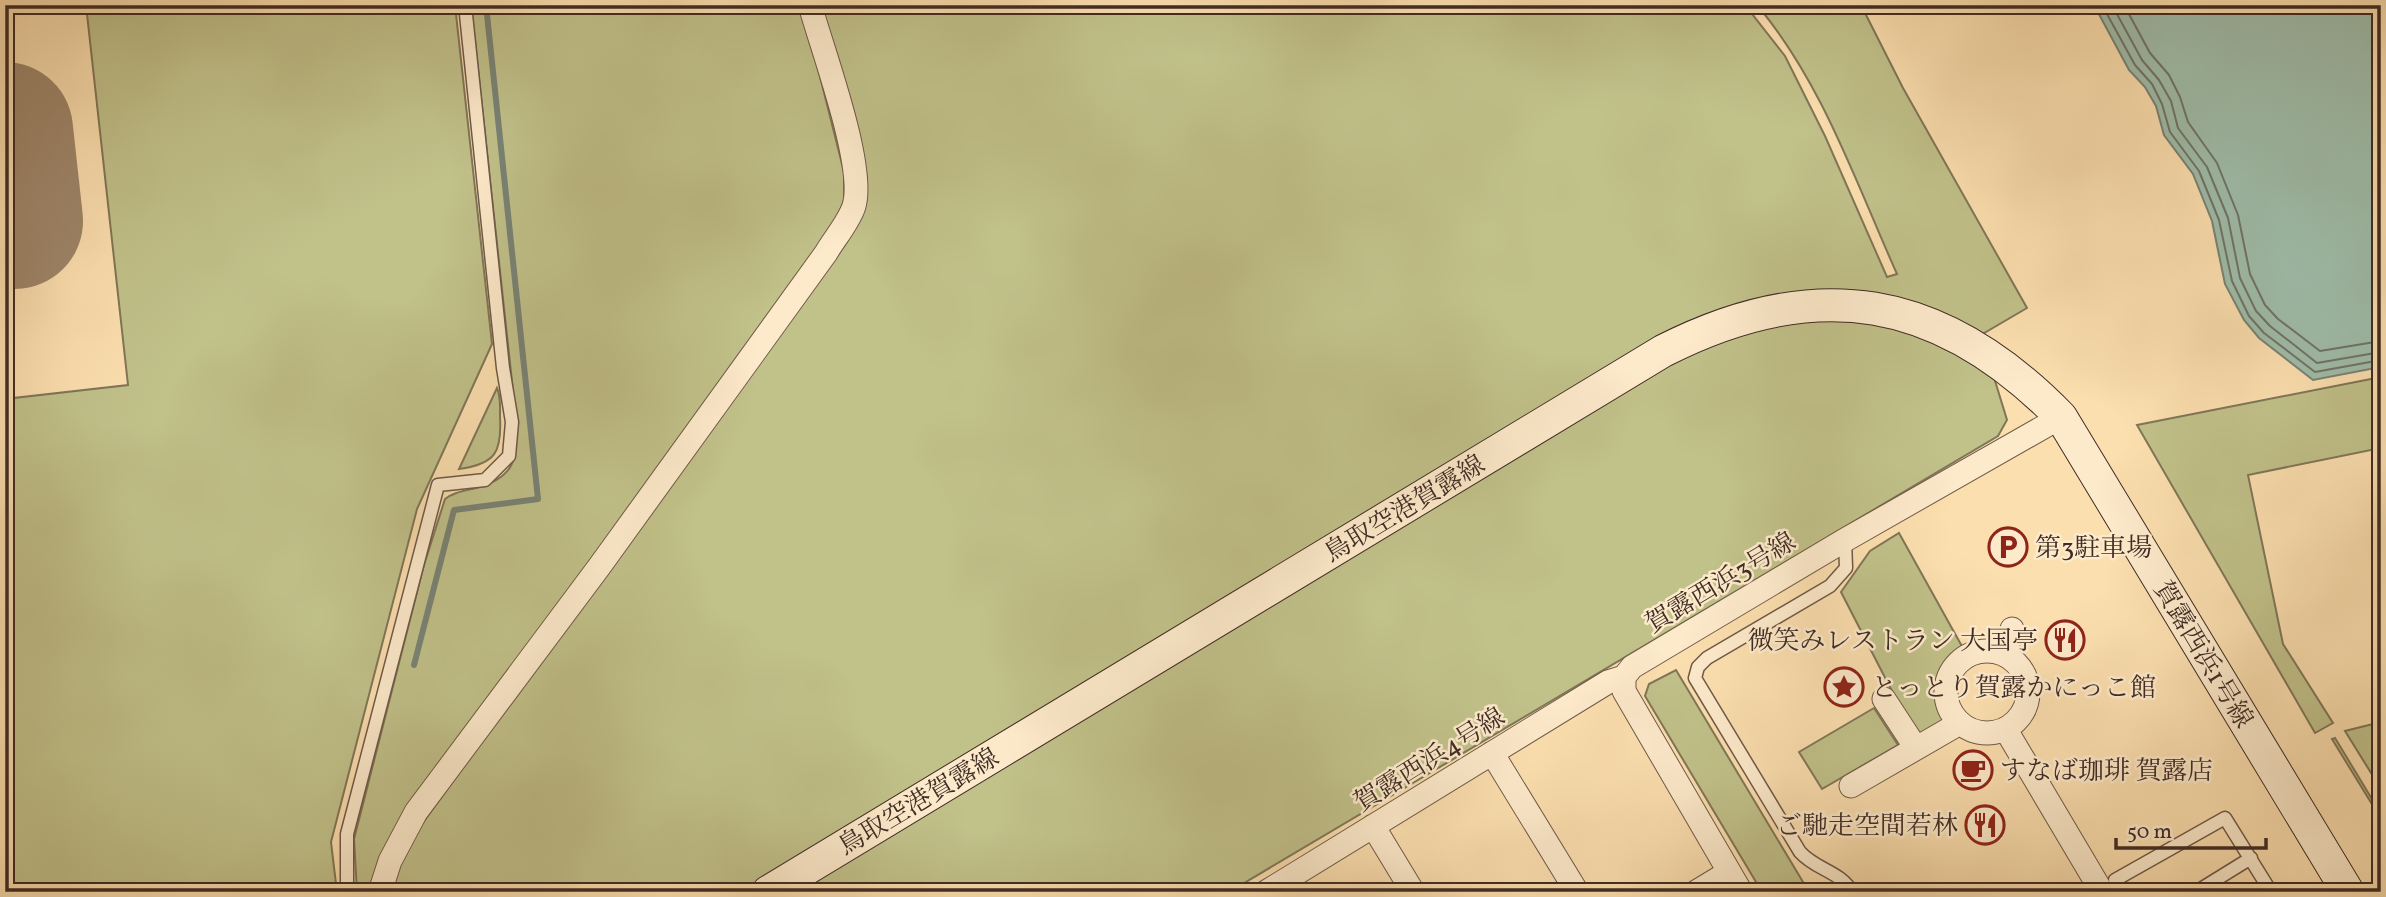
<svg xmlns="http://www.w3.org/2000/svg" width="2386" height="897" viewBox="0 0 2386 897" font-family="Vollkorn,'Noto Serif JP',serif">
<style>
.green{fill:#c1c18a;stroke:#807658;stroke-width:2}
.water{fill:#9fbdaa;stroke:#798375;stroke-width:2}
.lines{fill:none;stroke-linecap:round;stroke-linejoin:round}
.shore{stroke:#707468;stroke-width:2}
.stream{stroke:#798375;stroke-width:6}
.runway{stroke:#9e866a;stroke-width:136}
.lane-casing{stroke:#6f5948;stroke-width:15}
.street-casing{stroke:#6f5948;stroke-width:25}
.secondary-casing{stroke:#402c25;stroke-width:34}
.lane{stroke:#fdeacb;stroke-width:12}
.street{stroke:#fdeacb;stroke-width:23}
.secondary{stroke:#fdeacb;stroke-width:32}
.labels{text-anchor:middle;stroke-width:5;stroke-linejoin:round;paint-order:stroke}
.street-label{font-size:26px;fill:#402c25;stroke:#fdeacb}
.poi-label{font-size:26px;fill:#402c25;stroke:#fdeacb;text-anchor:start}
</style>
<rect width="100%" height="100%" fill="#fcdfaf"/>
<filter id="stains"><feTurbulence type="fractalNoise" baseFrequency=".00286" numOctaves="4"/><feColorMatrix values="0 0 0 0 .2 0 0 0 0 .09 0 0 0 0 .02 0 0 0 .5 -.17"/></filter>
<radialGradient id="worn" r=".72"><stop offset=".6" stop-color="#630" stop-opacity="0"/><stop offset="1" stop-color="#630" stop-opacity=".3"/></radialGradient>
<path class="green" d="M 86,5 L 455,5 L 492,344 L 417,509 L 331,842 L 337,892 L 5,892 L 5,399 L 128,385 Z
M 471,5 L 802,5 L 844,172 L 844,201 L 832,229 L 373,892 L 357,892 L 354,839 L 424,565 L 445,499 C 454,492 464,491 476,488 C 518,477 517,456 516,418 Z
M 818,5 L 1745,5 L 1785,56 L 1825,136 L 1887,277 L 1897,274 C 1856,183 1822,82 1757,5 L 1861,5 L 1903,88 L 2027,308 L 1981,335 L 2007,420 L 1998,436 L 1229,892 L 386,892 L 406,846 L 614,560 L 858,207 Z
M 2381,377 L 2381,448 L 2248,475 L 2283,644 L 2333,723 L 2315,733 L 2137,425 Z
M 497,388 C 501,397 500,406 500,416 C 502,452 496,464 459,469 Z
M 1899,533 L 1964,650 C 1938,667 1936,693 1948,720 L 1925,734 L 1913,732 L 1841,592 L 1870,551 Z
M 1676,670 L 1809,892 L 1762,892 L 1645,696 L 1649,684 Z
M 1874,708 L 1898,745 L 1822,789 L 1799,752 Z
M 2381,722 L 2381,789 L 2345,731 Z
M 2335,738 L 2381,814 L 2381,819 L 2332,739 Z"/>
<path class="water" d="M 2094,5 L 2381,5 L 2381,367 L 2313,380 L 2259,338 L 2244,320 L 2225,284 L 2212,221 L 2193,174 L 2164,135 L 2156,106 L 2145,87 L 2129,70 Z"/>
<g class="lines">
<path class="shore" d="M 2102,5 L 2135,65 L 2152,84 L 2162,104 L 2170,132 L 2199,171 L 2219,220 L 2232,281 L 2249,316 L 2264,333 L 2315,372 L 2381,360
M 2112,5 L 2142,60 L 2159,80 L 2171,101 L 2178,128 L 2207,167 L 2228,218 L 2240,278 L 2256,311 L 2270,326 L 2317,363 L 2381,352
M 2124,5 L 2150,53 L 2169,75 L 2180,97 L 2188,122 L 2217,163 L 2238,215 L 2250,274 L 2265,305 L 2278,319 L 2320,351 L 2381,341"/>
<path class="stream" d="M 414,665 L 454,510 L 538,499 L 486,5"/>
<path class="runway" d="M 5,130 L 15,221"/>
<g class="lane-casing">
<path id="lane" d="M 1845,540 L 1846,568 L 1830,586 L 1707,658 L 1698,667 L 1695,678 L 1800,852 C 1816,870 1840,871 1852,892
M 347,892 L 347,834 L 438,485 L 485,480 L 509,456 L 512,422 L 503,368 L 465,5
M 2122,892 L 2115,880 L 2225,818 L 2271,892
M 2196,892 L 2251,858"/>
</g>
<g class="street-casing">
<path id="street" d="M1946 692a41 41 0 1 1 82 0a41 41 0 1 1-82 0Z
M 2005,655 L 2012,629
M 1884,699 L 1916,748
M 2006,730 L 2102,892
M 1492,753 L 1577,892
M 1851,786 L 1960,723
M 1373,826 L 1413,892
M 380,892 L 390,861 L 416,812 L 599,567 L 826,253 C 834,239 849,222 854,206 C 866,166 822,49 810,5
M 1266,892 L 1608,682 L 1624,677
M 1696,892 L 1729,872
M 1741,892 L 1624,691 L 1624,677 L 1632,667 L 1845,540 L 2061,417"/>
</g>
<g class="secondary-casing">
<path id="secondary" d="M 768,892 L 1663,351 C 1816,273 1941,294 2061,417 L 2348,892"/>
</g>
<use href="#lane" class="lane"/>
<use href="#street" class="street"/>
<use href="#secondary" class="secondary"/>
</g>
<defs>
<g id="parking-ring" transform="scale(2.0125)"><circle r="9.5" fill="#fdeacb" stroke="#8f2418" stroke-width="1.5"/><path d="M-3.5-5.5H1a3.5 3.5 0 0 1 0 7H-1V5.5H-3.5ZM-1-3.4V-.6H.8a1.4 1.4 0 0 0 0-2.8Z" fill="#8f2418"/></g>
<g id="restaurant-ring" transform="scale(2.0125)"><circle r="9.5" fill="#fdeacb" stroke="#8f2418" stroke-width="1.5"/><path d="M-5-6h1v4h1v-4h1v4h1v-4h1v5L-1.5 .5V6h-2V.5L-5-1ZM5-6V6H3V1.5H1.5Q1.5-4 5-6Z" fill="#8f2418"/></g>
<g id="sight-ring" transform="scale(2.0125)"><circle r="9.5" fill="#fdeacb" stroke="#8f2418" stroke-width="1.5"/><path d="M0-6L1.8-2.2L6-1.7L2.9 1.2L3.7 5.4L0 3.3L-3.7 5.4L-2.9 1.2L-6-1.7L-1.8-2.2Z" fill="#8f2418"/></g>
<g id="cafe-ring" transform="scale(2.0125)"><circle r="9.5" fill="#fdeacb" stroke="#8f2418" stroke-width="1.5"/><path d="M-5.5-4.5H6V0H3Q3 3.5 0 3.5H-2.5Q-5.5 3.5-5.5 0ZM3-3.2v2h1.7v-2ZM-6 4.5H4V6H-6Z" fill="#8f2418"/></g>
</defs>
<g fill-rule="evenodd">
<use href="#parking-ring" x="2008" y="547"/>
<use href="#restaurant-ring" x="2065" y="640"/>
<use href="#sight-ring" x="1844" y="687"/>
<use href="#cafe-ring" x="1973" y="770"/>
<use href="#restaurant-ring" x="1985" y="825"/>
</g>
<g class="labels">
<g class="street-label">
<text transform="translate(1404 508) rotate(-31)" y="9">鳥取空港賀露線</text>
<text transform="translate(1720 582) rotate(-31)" y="9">賀露西浜3号線</text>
<text transform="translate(2204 654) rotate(59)" y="9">賀露西浜1号線</text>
<text transform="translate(1429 759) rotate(-32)" y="9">賀露西浜4号線</text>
<text transform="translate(918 801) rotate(-31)" y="9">鳥取空港賀露線</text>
</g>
<g class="poi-label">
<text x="2035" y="556">第3駐車場</text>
<text x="2038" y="649" text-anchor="end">微笑みレストラン 大国亭</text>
<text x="1871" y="696">とっとり賀露かにっこ館</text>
<text x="2000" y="779">すなば珈琲 賀露店</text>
<text x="1958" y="834" text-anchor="end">ご馳走空間若林</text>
</g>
</g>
<rect width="2386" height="897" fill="none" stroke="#fcdfaf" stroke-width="28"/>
<rect x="7" y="7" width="2372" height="883" fill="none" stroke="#402c25" stroke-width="3.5"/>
<rect x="14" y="14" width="2358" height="869" fill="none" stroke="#402c25" stroke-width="2"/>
<path d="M2116 838v10h150v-10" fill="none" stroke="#402c25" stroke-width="3.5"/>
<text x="2127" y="838" font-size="21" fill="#402c25" stroke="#fdeacb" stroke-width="5" paint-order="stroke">50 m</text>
<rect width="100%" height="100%" filter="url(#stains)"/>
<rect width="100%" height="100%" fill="url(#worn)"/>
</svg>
